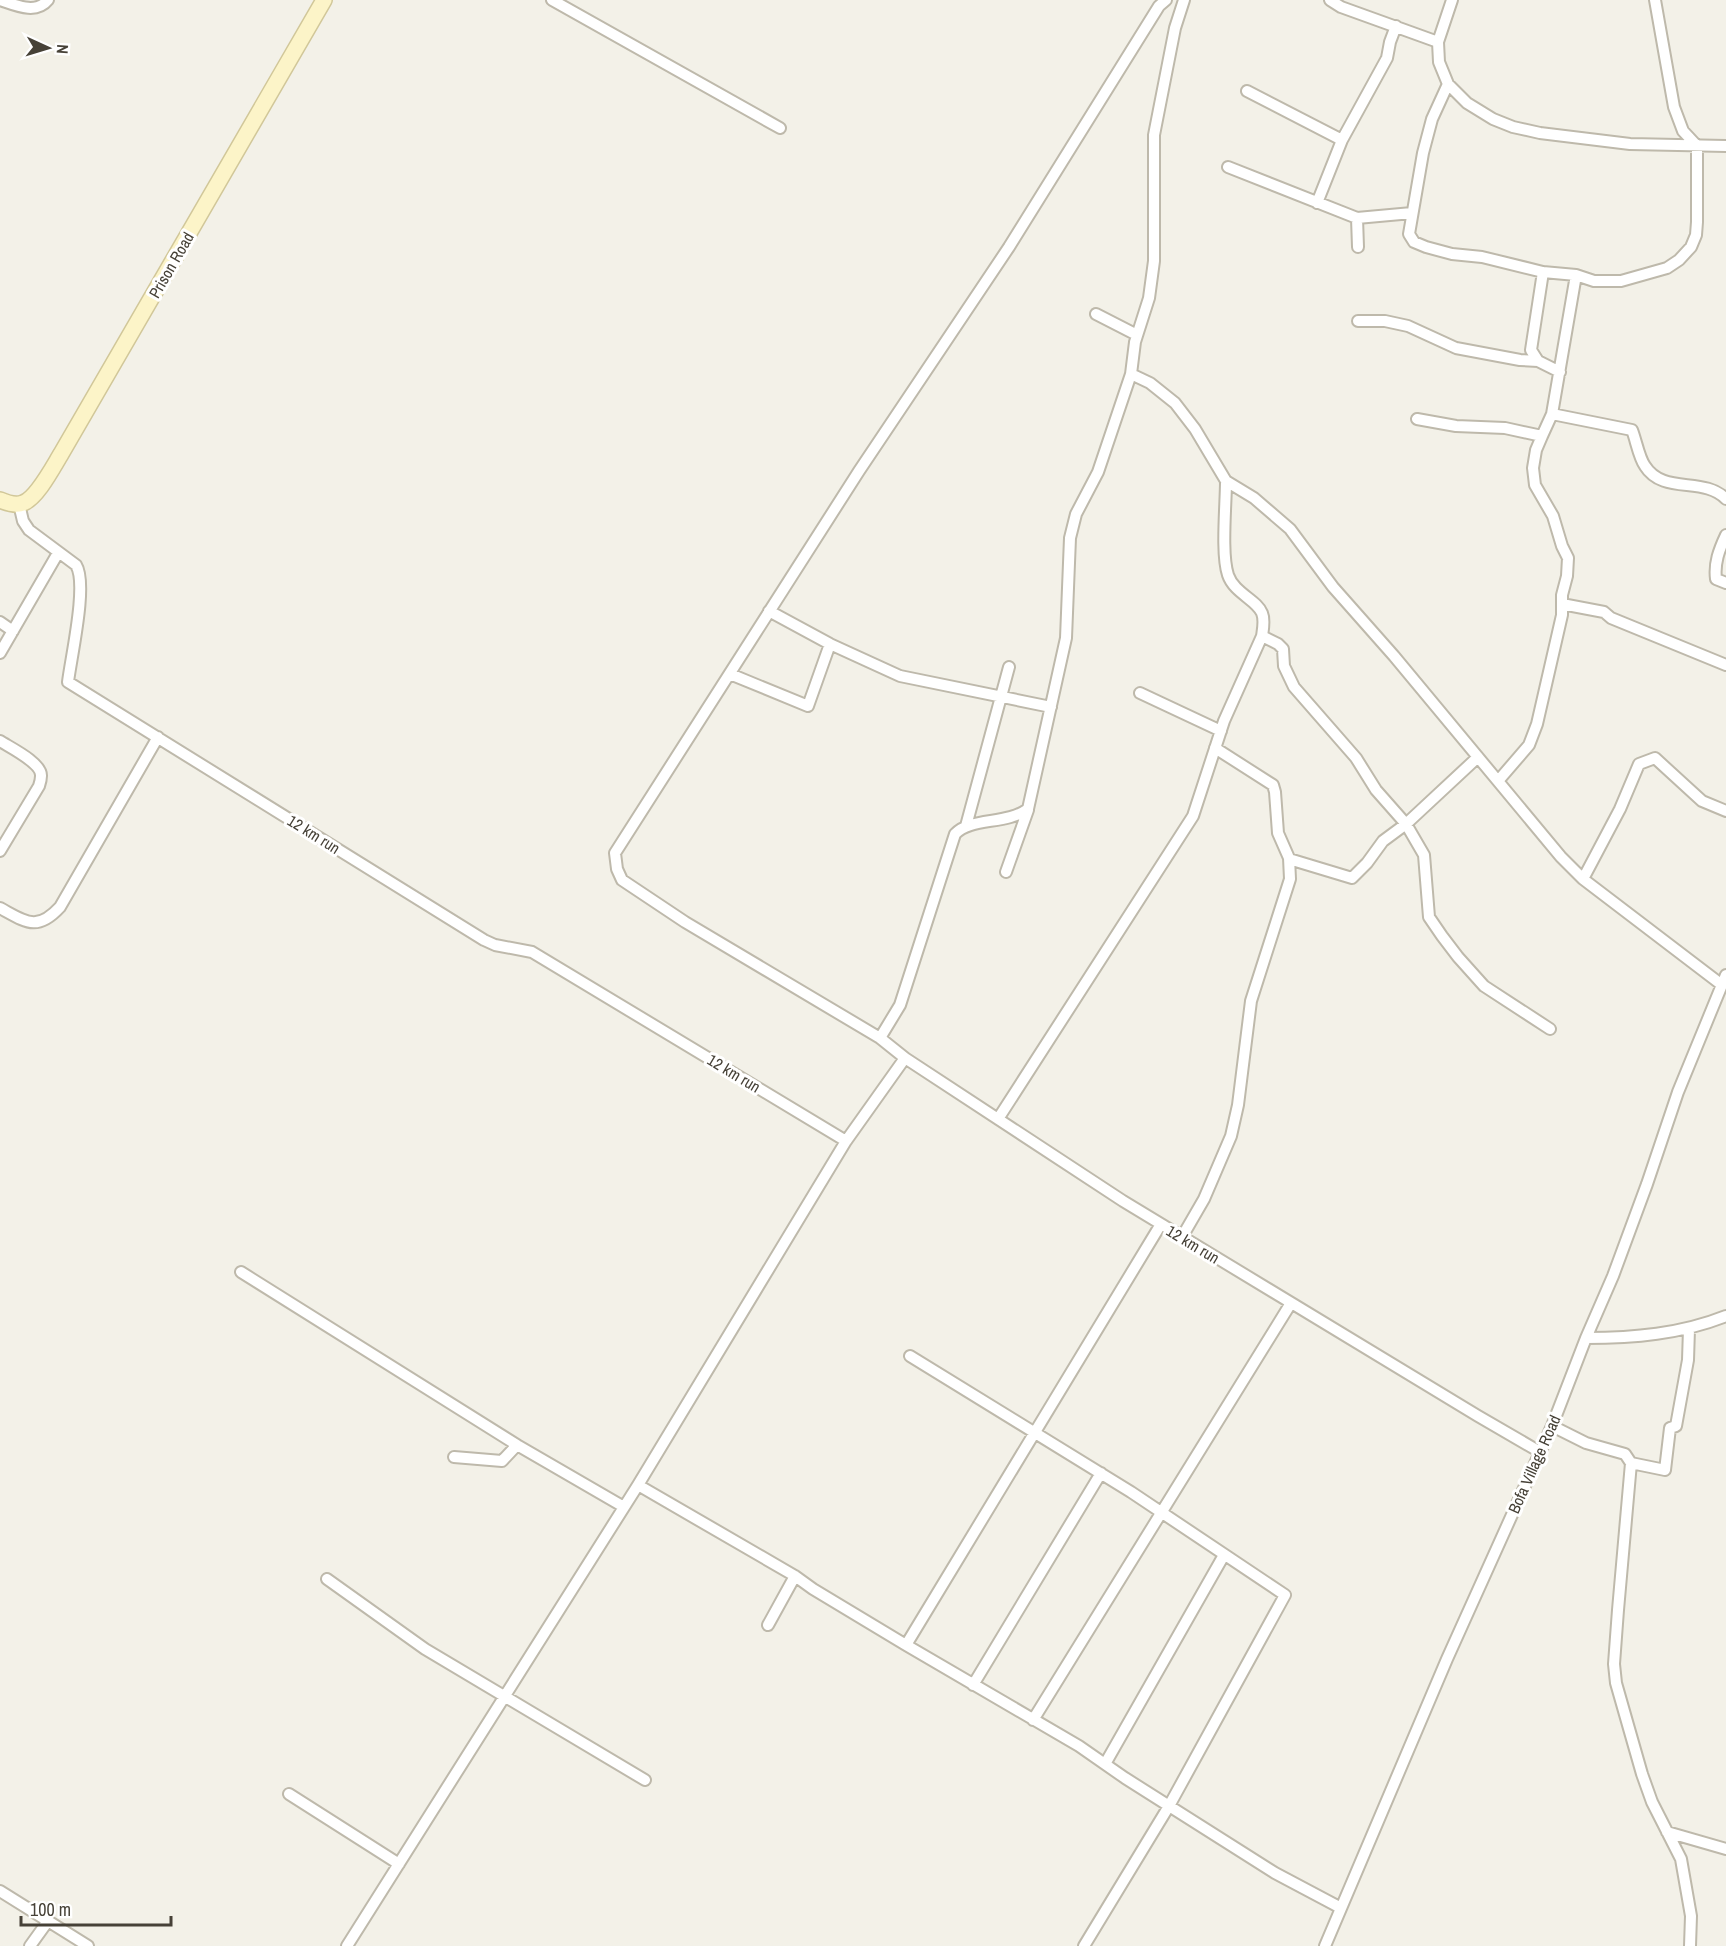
<svg xmlns="http://www.w3.org/2000/svg" width="1726" height="1946" viewBox="0 0 1726 1946" font-family="'Archivo Narrow',sans-serif">
<style>
.lines{fill:none;stroke-linecap:round;stroke-linejoin:round}
.street-casing{stroke:#beb9ab;stroke-width:14}
.secondary-casing{stroke:#d1c799;stroke-width:18}
.street{stroke:#fff;stroke-width:10}
.secondary{stroke:#fcf4c8;stroke-width:15}
.labels{text-anchor:middle;stroke-width:6;stroke-linejoin:round;paint-order:stroke}
.street-label{font-size:16px;fill:#464137;stroke:#fff}
</style>
<rect width="100%" height="100%" fill="#f3f1e8"/>
<g class="lines">
<g class="street-casing">
<path id="street" d="M 0,0 C 15,5 36,15 48,0
M 552,0 L 780,128
M 1184,0 L 1175,28 L 1154,135 L 1154,261 L 1149,298 L 1135,342 L 1131,374 L 1150,383 L 1175,403 L 1195,429 L 1226,481 L 1254,498 L 1290,529 L 1333,587 L 1394,656 L 1561,857 L 1583,879 L 1722,985
M 1330,0 L 1341,7 L 1438,42 L 1439,62 L 1448,84 L 1467,103 L 1493,119 L 1513,127 L 1540,133 L 1630,144 L 1726,146
M 1438,42 L 1452,0
M 1448,84 L 1432,119 L 1423,153 L 1409,234 L 1414,242 L 1426,247 L 1452,254 L 1482,257 L 1543,272 L 1576,275 L 1594,281 L 1621,281 L 1667,268 L 1679,260 L 1691,247 L 1696,235 L 1697,222 L 1697,146 L 1683,131 L 1674,107 L 1655,0
M 1247,91 L 1342,140
M 1228,167 L 1357,218 L 1412,213
M 1317,203 L 1342,140 L 1387,58 L 1390,42 L 1396,26
M 1357,218 L 1358,247
M 1543,272 L 1531,350 L 1538,361 L 1560,372
M 1096,314 L 1137,335
M 1358,321 L 1385,321 L 1408,326 L 1456,348 L 1520,360 L 1538,361
M 1552,414 L 1632,430 C 1636,440 1639,458 1645,466 C 1663,495 1704,476 1726,499
M 1417,419 L 1456,426 L 1505,428 L 1542,436 L 1552,414 L 1576,275
M 19,504 L 23,521 L 29,530 L 76,565 C 88,584 71,657 68,682 L 484,940 L 495,945 L 532,952 L 846,1141 L 905,1058 L 1123,1201 L 1478,1416 L 1540,1452
M 1726,535 C 1719,550 1714,563 1716,579 L 1726,583
M 1562,604 L 1604,612 L 1611,618 L 1726,665
M 769,611 L 830,644 L 900,676 L 1051,707
M 0,622 L 13,631
M 1262,636 L 1278,644 L 1283,649 L 1284,666 L 1294,687 L 1356,758 L 1376,790 L 1406,824 L 1424,855 L 1429,917 L 1442,936 L 1458,957 L 1484,986 L 1550,1029
M 0,653 L 58,553
M 730,674 L 808,706 L 830,644
M 1140,693 L 1221,731
M 0,741 C 11,748 42,763 41,776 C 41,780 40,783 39,786 L 0,851
M 1498,781 L 1529,745 L 1537,724 L 1562,615 L 1562,595 L 1567,576 L 1568,558 L 1562,546 L 1553,516 L 1535,485 L 1533,468 L 1536,450 L 1542,436
M 966,826 L 1009,667
M 1289,859 L 1352,878 L 1367,863 L 1383,841 L 1406,824 L 1478,757
M 1006,872 L 1028,810
M 1583,879 L 1620,809 L 1639,764 L 1655,758 L 1702,801 L 1726,811
M 0,908 C 26,922 37,932 60,907 L 158,737
M 880,1038 L 900,1005 L 955,834 C 971,817 1006,825 1028,809 L 1066,638 L 1070,538 L 1076,514 L 1098,472 L 1131,374
M 905,1058 L 880,1038 L 685,922 L 622,880 L 617,869 L 615,853 L 859,471 L 1009,247 L 1159,6 L 1166,0
M 998,1119 L 1193,816 L 1224,721 L 1262,636 C 1263,629 1265,620 1262,613 C 1257,600 1234,593 1228,575 C 1221,554 1226,505 1226,481
M 1182,1237 L 1204,1199 L 1231,1136 L 1238,1105 L 1251,1001 L 1290,879 L 1289,858 L 1278,833 L 1275,792 L 1273,785 L 1215,748
M 241,1272 L 517,1445
M 1586,1338 C 1633,1338 1681,1334 1726,1316
M 910,1356 L 1131,1492 L 1285,1595 L 1169,1806 L 1084,1946
M 1552,1426 L 1586,1443 L 1625,1454 L 1631,1463 L 1665,1470 L 1670,1428 L 1676,1426 L 1688,1360 L 1689,1329
M 454,1457 L 502,1461 L 517,1445 L 624,1507
M 1631,1463 L 1618,1610 L 1614,1664 L 1616,1683 L 1642,1774 L 1652,1802 L 1681,1859 L 1691,1916 L 1690,1946
M 638,1485 L 795,1576 L 813,1589 L 906,1645 L 1079,1746 L 1125,1778 L 1275,1873 L 1341,1908
M 327,1579 L 425,1649 L 645,1780
M 768,1625 L 795,1576
M 906,1645 L 1161,1224
M 973,1685 L 1101,1473
M 1033,1720 L 1291,1303
M 1105,1764 L 1224,1555
M 289,1794 L 399,1864
M 1667,1832 L 1726,1849
M 0,1891 L 88,1946
M 30,1946 L 48,1921
M 347,1946 L 638,1485 L 846,1141
M 1325,1946 L 1447,1659 L 1552,1426 L 1586,1338 L 1613,1276 L 1647,1184 L 1678,1092 L 1726,975"/>
</g>
<g class="secondary-casing">
<path id="secondary" d="M 0,500 C 7,503 16,506 23,503 C 37,498 53,467 61,454 L 324,0"/>
</g>
<use href="#street" class="street"/>
<use href="#secondary" class="secondary"/>
</g>
<g class="labels">
<g class="street-label">
<text transform="translate(171 265) rotate(-60)" y="6">Prison Road</text>
<text transform="translate(314 834) rotate(32)" y="6">12 km run</text>
<text transform="translate(734 1073) rotate(31)" y="6">12 km run</text>
<text transform="translate(1193 1244) rotate(31)" y="6">12 km run</text>
<text transform="translate(1534 1464) rotate(-66)" y="6">Bofa Village Road</text>
</g>
</g>
<g transform="translate(48 48) rotate(94)" stroke="#ffffff" stroke-width="4.5" paint-order="stroke">
<path d="M0-4.5L10 22L0 15L-10 22Z" fill="#464137"/>
<text y="-9" font-size="16" font-weight="bold" text-anchor="middle" fill="#464137">N</text>
</g>
<path d="M21 1916v9h150v-9" fill="none" stroke="#464137" stroke-width="3"/>
<text x="30" y="1916" font-size="18" fill="#464137" stroke="#ffffff" stroke-width="4.5" paint-order="stroke">100 m</text>
</svg>
